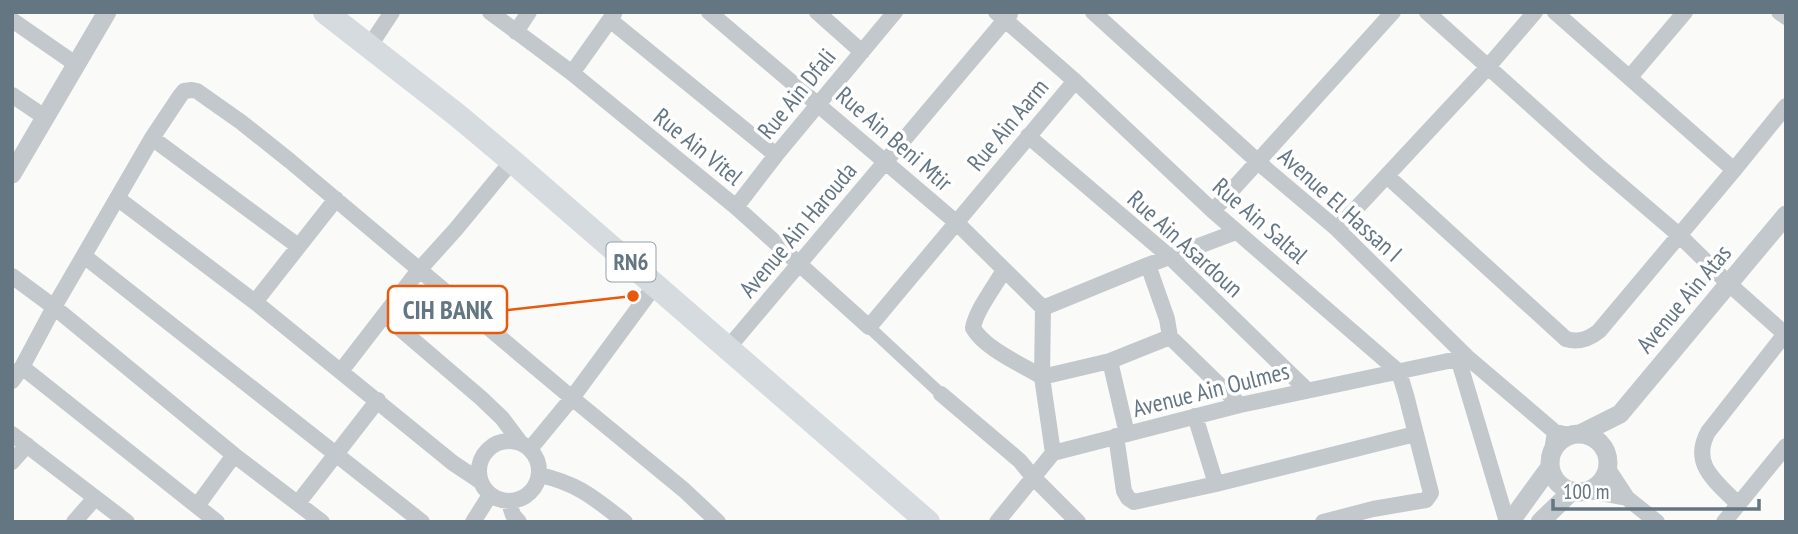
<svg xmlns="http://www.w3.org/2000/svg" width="1798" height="534" viewBox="0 0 1798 534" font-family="'PT Sans Narrow',sans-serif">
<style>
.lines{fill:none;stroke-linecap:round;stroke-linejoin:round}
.pedestrian{stroke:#c3c8cc;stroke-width:12}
.minor{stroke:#c3c8cc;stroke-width:16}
.tertiary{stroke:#c3c8cc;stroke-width:19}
.primary{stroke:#d6dbdf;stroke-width:24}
.labels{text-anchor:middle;stroke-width:7;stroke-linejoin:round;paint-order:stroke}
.shield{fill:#fff;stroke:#939fa8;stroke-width:2}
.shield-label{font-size:23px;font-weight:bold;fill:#657683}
.street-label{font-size:24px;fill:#657683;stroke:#fff}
.leader{fill:none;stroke:#e8590c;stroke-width:2.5}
.callout-dot{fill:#e8590c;stroke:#fff;stroke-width:2.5}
.callout{fill:#fff;stroke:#e8590c;stroke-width:2.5}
.callout-label{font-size:26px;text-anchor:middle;font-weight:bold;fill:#657683}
</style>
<rect width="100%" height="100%" fill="#fafaf8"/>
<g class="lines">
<path class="pedestrian" d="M 869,327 L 941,394"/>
<path class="minor" d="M 490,12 L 572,73 L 736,207 L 869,327 L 1075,81
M 709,12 L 957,223 L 1043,308
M 817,12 L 862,52
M 996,12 L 1075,81 L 1213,211 L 1399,372 L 1406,395 L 1431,493 L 1426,500 L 1373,509 L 1323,522
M 1093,12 L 1266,169 L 1337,229 L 1467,357 L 1555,432 L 1570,435
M 1427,12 L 1596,164 L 1679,235 L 1729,284 L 1785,334 L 1708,432 C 1690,465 1717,482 1738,504
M 1555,12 L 1734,170
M 1779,12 L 1786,17
M 12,20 L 77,65
M 610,20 L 776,155
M 516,32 L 529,12
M 369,47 L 392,12
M 572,73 L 614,14
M 1630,77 L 1685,12
M 12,95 L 46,118
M 1028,136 L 1170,257 L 1307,390
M 152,138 L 298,246
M 1387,176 L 1566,339 C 1579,343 1589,339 1599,331 L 1734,170 L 1786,106
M 117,198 L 255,302 L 453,463 L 480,481
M 736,207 L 776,155 L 895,12
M 1213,211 L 1393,12
M 1337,229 L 1487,68 L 1535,12
M 84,256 L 422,522
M 1148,265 L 1167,319 L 1170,337 L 1240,405
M 1004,270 C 995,286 976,310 973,328 C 985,349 1021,364 1042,377 L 1110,361 L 1170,337
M 12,276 L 54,307 L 234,455 L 322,522
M 255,302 L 336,199
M 1043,308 L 1148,265 L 1236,232
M 1043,308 L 1042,377 L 1053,453
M 384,315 L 481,398 L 502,418 L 520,442
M 728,348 L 1010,14
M 1458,358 L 1507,522
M 1110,361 L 1127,434
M 22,367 L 217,522
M 341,371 L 419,270 L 456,229 L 512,161
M 12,381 L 22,367 L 54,307 L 152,138 L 180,96 L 184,91 L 192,90 L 197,91 L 241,122 L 290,161 L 572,398 L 684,490 L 718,522
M 941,394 L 1020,461 L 1033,477 L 1078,522
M 1195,416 L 1216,484
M 12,434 L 127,522
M 1116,436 L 1124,491 L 1128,498 L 1134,502 L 1216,484 L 1415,434
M479 471a30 30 0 1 1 60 0a30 30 0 1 1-60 0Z
M 530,449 L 572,398 L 656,284
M 1551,457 L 1555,432
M 12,462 L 27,445
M 1608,469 L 1627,498 L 1657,522
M 540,475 C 579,484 594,498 625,522
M 1588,491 L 1627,498
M 298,503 L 378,400
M 509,503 L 513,515 L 519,522
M 197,506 L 234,455
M 74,522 L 95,498
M 473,522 L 490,495
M 997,522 L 1053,453 L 1240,405 L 1467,357
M 1724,522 L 1786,446"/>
<path class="tertiary" d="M 12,174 L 107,12
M 1580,434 L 1620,414 L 1786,215
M1550 463a29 29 0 1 1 58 0a29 29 0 1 1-58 0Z
M 1510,522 L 1550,467
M 1540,522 L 1570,493 L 1568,490"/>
<path class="primary" d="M 325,12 L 457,115 L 512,161 L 928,522"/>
</g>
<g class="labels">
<rect class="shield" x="606.5" y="242.5" width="49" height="39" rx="5"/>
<g class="shield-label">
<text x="631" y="270">RN6</text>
</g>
<g class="street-label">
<text transform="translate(797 94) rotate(-51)" y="8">Rue Ain Dfali</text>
<text transform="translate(1008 125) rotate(-50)" y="8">Rue Ain Aarm</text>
<text transform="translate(894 139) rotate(41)" y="8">Rue Ain Beni Mtir</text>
<text transform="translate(698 147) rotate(39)" y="8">Rue Ain Vitel</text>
<text transform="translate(1340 205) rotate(42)" y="8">Avenue El Hassan I</text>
<text transform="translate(1260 221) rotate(41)" y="8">Rue Ain Saltal</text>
<text transform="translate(798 230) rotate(-50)" y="8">Avenue Ain Harouda</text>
<text transform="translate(1185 244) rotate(42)" y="8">Rue Ain Asardoun</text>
<text transform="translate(1684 299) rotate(-50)" y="8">Avenue Ain Atas</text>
<text transform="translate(1211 390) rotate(-14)" y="8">Avenue Ain Oulmes</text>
</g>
</g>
<path class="leader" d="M633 296L507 310"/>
<circle class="callout-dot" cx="633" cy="296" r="7"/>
<rect class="callout" x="388" y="286" width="119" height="47" rx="7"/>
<g class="callout-label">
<text x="448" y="319">CIH BANK</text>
</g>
<rect width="1798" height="534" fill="none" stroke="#657683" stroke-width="28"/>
<path d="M1553 499v10h206v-10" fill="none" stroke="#657683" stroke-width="3.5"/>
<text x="1563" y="499" font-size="21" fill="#657683" stroke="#ffffff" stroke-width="5" paint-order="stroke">100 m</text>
</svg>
